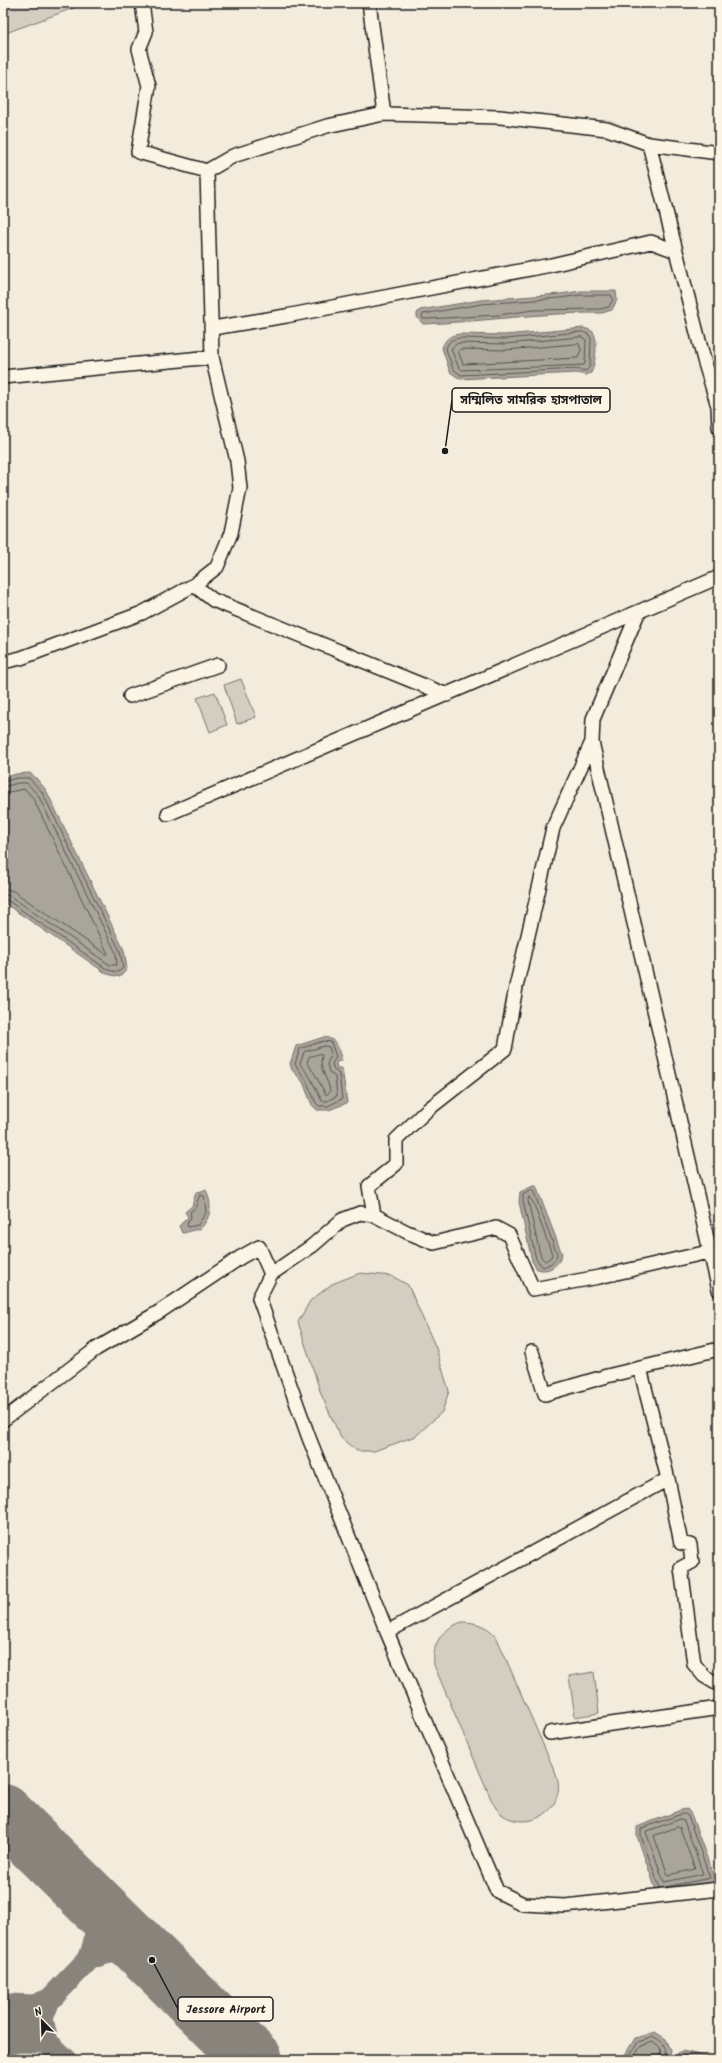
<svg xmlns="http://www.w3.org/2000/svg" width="722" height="2063" viewBox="0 0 722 2063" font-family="Kalam,'Noto Sans Bengali',sans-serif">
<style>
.green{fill:#d3cec1;stroke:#78756e}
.water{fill:#aaa59b;stroke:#716e68}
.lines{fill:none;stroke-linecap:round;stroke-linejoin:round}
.shore{stroke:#55534f;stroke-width:1}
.taxiway{stroke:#88847c;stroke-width:23}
.runway{stroke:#88847c;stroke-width:58}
.minor-casing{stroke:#1c1c1c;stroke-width:16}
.minor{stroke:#fcf5e5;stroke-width:13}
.leader{fill:none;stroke:#1c1c1c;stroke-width:1.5}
.callout-dot{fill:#1c1c1c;stroke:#fcf5e5;stroke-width:1.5}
.callout{fill:#fcf5e5;stroke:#1c1c1c;stroke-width:1.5}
.callout-label{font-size:12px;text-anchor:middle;font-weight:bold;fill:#1c1c1c}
</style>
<rect width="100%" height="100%" fill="#f3ecdd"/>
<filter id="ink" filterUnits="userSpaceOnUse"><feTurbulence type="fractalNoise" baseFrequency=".025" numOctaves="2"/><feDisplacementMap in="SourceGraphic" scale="8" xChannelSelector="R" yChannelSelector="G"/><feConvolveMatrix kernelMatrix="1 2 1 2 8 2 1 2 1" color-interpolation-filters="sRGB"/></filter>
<g filter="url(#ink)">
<path class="green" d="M 3,3 L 87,3 L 3,34 Z
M 241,679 L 256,717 L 237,724 L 224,685 Z
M 215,692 L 227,725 L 210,732 L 197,698 Z
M 360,1273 L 392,1276 L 408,1285 L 436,1348 L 449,1391 L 442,1412 L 416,1436 L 374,1451 L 357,1451 L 341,1438 L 321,1394 L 298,1322 L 310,1301 L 332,1284 Z
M 462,1622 C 476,1622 487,1626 496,1636 L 555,1772 C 558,1780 560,1787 557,1796 C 551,1821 517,1829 499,1812 C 496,1809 493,1803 491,1799 L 434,1665 C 432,1644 441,1629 462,1622 Z
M 594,1672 L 599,1713 L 575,1717 L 569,1676 Z"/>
<path class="water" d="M 581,291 L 616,291 L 617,300 L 612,310 L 602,313 C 542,312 483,322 423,324 L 417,317 L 417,313 L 420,310 L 481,300 L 560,294 Z
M 584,328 C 587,329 591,330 593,332 C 599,339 595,366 591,373 L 586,375 L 576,373 L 460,379 L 450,372 L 442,348 C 445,339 450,335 460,334 L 504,335 Z
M 30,773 L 36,778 L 46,790 L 124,950 L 127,969 L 120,977 L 107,974 L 3,902 L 3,778 L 16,774 Z
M 324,1037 C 338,1039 339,1049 342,1061 L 336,1062 L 337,1068 L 342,1068 L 347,1103 L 329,1110 L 317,1110 L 312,1105 L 303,1082 L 292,1070 L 290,1064 L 296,1046 Z
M 533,1186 L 536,1186 L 562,1254 C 559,1265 549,1273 537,1269 L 532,1261 L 519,1202 L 520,1192 Z
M 206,1190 C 213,1205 211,1219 199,1230 C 192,1229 188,1233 182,1233 L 179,1226 L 188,1217 L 185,1212 L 192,1206 L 196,1192 Z
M 687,1809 L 691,1814 L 715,1880 L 712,1883 L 656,1890 L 637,1836 L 637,1827 L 681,1810 Z
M 655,2032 L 666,2039 L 671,2050 L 669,2060 L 622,2060 L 635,2038 Z
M 682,2051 L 719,2059 L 719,2060 L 675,2060 L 677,2053 Z"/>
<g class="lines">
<path class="shore" d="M 581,295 L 611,295 L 613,299 L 609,307 L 601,309 L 533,310 L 499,315 L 427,319 L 423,319 L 422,316 L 423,314 L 482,304 L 560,298 Z
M 583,332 L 589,335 L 591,338 L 590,366 L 586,371 L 576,369 L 461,375 L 453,369 L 446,349 C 448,341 452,339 460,338 L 505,339 Z
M 582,337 L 586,340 L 585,363 L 584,365 L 462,370 L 458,366 L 451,349 L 456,344 L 460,343 L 505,344 Z
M 579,344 L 581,350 L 578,358 L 463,364 L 458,351 L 461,349 L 505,350 Z
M 3,782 L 17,778 L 29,778 L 42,792 L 120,951 L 123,968 L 118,972 L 108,970 L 7,900 L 3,899
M 3,787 L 18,783 L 27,783 L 38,795 L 116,953 L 117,965 L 110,965 L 10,896 L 3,894
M 3,793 L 25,789 L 33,798 L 108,954 L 106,954 L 13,891 L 3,888
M 324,1041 L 331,1042 L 336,1057 L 332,1064 L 334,1070 L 339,1074 L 342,1099 L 328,1106 L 319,1106 L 316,1103 L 306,1080 L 295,1064 L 300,1049 Z
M 325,1046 L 329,1047 L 331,1054 L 327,1064 L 329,1072 L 335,1077 L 337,1096 L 327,1101 L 322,1101 L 310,1077 L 300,1064 L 304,1052 Z
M 320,1054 L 322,1055 C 318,1070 329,1079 330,1092 L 326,1095 L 315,1074 L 307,1063 L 309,1057 Z
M 533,1190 L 557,1254 C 556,1262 550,1264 543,1267 L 536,1259 L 523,1201 L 523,1195 Z
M 200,1195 L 204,1196 L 206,1212 L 198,1225 L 188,1227 L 187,1224 L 191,1217 L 190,1212 L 195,1208 Z
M 529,1197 L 533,1202 L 552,1254 L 551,1257 L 545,1261 L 541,1257 L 539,1250 L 528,1201 Z
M 682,1814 L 685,1814 L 688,1816 L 710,1878 L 660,1888 L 641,1836 L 641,1829 Z
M 681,1819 L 684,1821 L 703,1874 L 664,1882 L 646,1832 Z
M 678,1827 L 680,1828 L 695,1869 L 668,1875 L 654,1836 Z
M 627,2060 L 638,2042 L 654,2037 C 666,2043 666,2048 665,2060
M 632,2060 L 641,2046 L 653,2042 C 663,2047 660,2051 660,2060"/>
<path class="taxiway" d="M 89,1959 C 116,1947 125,1950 152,1960
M 49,2000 L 42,2018 L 47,2042 L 19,2041 L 6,2044 L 11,2028 L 9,2005 L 34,2006 Z
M 35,2031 L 66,2060
M 3,2048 L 89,1959 C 100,1933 97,1921 87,1896"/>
<path class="runway" d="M 3,1813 L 254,2060"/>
<g class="minor-casing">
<path id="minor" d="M 142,3 L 146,32 L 139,49 L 149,86 L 138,152 L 207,171
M 369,3 L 384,114
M 676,251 L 704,360 L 718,406 L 719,427
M 213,328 L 286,316 L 551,265 L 651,242 L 676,251 L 649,144
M 3,377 L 212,357
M 194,585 L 213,600 L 447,695
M 3,662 L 21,658 L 142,613 L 194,585 L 217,567 L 231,533 L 240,488 L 237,461 L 212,357 L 207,171 L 233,156 L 327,126 L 384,114 L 500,117 L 607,129 L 649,144 L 719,153
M 130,696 L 218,665
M 592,742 L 719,1290
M 168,814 L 719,577
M 374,1215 L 407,1232 L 434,1243 L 496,1228 L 509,1235 L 533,1289 L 599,1277 L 717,1250
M 271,1274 L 259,1298 L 309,1438 L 387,1632
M 532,1352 L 545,1394 L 607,1376 L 719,1349
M 640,1368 L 668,1479 L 387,1632 L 497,1891 L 523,1904 L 565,1906 L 719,1889
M 3,1420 L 96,1349 L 159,1312 L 241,1257 L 259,1247 L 271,1274 L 312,1246 L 342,1220 L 360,1213 L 374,1215 L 369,1186 L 396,1164 L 396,1140 L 426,1111 L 505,1049 L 516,987 L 553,828 L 592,742 L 593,719 L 638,613
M 668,1479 L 681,1543 L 690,1545 L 692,1562 L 681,1568 L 694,1664 L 704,1676 L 719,1685
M 550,1733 L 719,1708"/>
</g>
<use href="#minor" class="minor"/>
</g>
</g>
<path class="leader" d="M445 451L452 400M152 1960L178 2009"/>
<g class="callout-dot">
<circle cx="445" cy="451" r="4"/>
<circle cx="152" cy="1960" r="4"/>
</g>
<g class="callout">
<rect x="452" y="388" width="158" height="24" rx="4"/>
<rect x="178" y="1997" width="95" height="24" rx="4"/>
</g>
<g class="callout-label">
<text x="531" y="404">সম্মিলিত সামরিক হাসপাতাল</text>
<text x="226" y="2013">Jessore Airport</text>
</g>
<rect width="722" height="2063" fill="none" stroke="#fcf5e5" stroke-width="16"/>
<rect x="8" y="8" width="706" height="2047" fill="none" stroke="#1c1c1c" stroke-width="1.5" filter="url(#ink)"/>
<g transform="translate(42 2021) rotate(337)" stroke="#fcf5e5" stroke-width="3" paint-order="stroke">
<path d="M0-3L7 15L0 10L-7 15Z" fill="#1c1c1c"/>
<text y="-6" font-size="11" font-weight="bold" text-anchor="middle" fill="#1c1c1c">N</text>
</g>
</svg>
